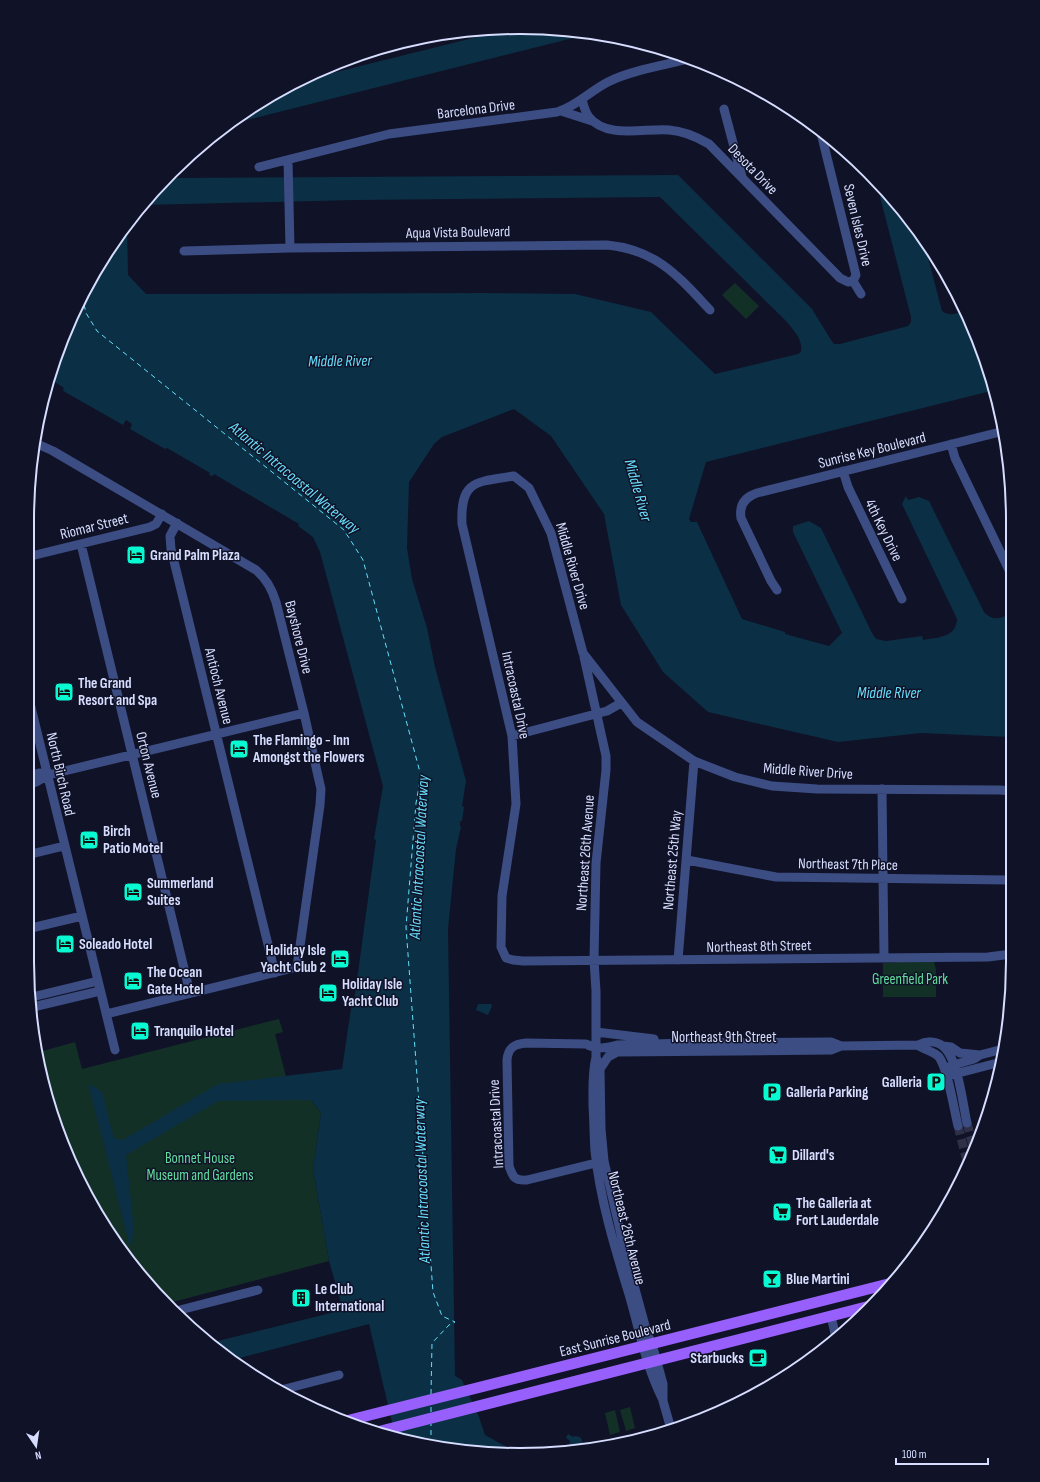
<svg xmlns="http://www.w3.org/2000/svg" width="1040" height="1482" viewBox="0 0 1040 1482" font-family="'Sofia Sans Condensed',sans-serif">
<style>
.green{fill:#133027}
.water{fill:#0b2f44}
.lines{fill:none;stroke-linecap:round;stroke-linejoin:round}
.ferry{stroke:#67dffc;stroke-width:1;stroke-dasharray:5 4;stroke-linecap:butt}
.minor-tunnel{stroke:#2e3047;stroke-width:9;stroke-dasharray:9 4.5;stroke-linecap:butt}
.minor{stroke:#3c4d84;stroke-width:9}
.major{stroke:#9760fc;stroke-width:11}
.labels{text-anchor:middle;stroke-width:3;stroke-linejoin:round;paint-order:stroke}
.street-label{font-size:15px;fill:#d6ddfe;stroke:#101227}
.poi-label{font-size:15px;font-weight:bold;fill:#d6ddfe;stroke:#101227;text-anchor:start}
.park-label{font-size:15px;fill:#63de9e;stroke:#101227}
.water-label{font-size:16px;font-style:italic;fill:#67dffc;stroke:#101227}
.rim{fill:none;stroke:#d6ddfe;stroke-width:2}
</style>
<rect width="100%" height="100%" fill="#101227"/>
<path class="green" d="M 735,283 L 759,306 L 746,319 L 722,295 Z
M 919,961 L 934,962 L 936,970 L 936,997 L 883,997 L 883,963 Z
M 279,1019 L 283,1032 L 275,1034 L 292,1100 L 311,1100 L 321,1113 L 313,1169 L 329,1261 L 169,1303 L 110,1236 L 78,1180 L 44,1090 L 39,1052 L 75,1042 L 82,1069 Z
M 630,1407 L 635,1428 L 626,1431 L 620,1410 Z
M 615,1410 L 620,1432 L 610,1435 L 605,1413 Z"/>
<path class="water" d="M 552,28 L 589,34 L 231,124 L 273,93 L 300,81 L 509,29 Z
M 678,175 L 812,309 L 831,340 L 834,344 L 840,344 L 908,326 L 911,322 L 911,317 L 876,181 L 891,195 L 925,246 L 942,311 C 950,317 957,313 966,311 L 995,390 L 706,462 L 689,519 L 691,522 L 697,522 L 742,619 L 785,632 L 785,634 L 829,646 L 842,633 L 793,532 L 793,526 L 809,521 L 821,528 L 872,633 L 876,639 L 886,641 L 922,636 L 923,640 C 938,637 956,638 957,619 L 902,504 L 906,496 L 908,500 L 919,497 L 929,501 L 984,612 C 992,621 1000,619 1010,614 L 1010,737 L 921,733 L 838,742 L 708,712 L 663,672 L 621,605 L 604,514 L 551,436 L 514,409 L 442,437 L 434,444 L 409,482 L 407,548 L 412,579 L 427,628 L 435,667 L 466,781 L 462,806 L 464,807 L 462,821 L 460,821 L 460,826 L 461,827 L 456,849 L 448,929 L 455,1376 L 462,1380 L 479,1417 L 485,1435 L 514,1451 L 456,1451 L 395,1435 L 369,1324 L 232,1360 L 210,1343 L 343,1310 L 329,1261 L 313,1169 L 321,1113 L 311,1100 L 218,1101 L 126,1155 L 134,1230 L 130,1247 L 88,1083 L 102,1092 L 114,1138 L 123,1140 L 218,1084 L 342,1069 L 352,1002 L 354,1002 L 376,840 L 374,839 L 383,786 L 320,552 L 313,537 L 298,526 L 299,524 L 214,474 L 213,476 L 209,475 L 210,473 L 167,448 L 165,449 L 130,429 L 132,424 L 126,420 L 123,425 L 65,392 L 63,390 L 64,388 L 50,379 L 64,332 L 93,273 L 127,223 L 128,275 L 146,294 L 484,293 L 575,294 L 651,312 L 715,374 L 798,354 L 801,352 C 803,339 794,331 786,321 L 660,197 L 356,200 L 143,205 L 168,178 Z
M 478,1004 L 491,1004 L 492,1006 L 488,1015 L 476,1010 Z
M 568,1434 L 573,1437 L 575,1436 L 580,1437 L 582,1440 L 582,1442 L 587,1445 L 585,1449 L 580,1447 L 575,1451 L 571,1449 L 569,1447 L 570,1441 L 566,1438 Z"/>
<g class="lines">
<path class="ferry" d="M 82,296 L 86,313 L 97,331 L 344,530 L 363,560 L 421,776 L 416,803 L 406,927 L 433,1292 L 442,1316 L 455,1322
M 431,1394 L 432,1343 L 449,1325 L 455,1322
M 431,1412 L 431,1406
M 431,1444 L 431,1424"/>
<path class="minor-tunnel" d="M 967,1123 L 974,1149
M 958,1126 L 968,1165"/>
<path class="minor" d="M 582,100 C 584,106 585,112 589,117 C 606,139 645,128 669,130 C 684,131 697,137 709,144 L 840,278 L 848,282 L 853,281
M 724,109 L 742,177
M 561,111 L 592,121
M 820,129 L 855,271 L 856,275 L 853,281
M 288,160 L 290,248
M 259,167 L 389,134 L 557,112 C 577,106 590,91 608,82 C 629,71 665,65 689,59
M 184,251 L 290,248 L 607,245 C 657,250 678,276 710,310
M 853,281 L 861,294
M 951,444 L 955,458 L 1009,570
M 34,445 L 42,446 L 53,451 L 256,570 C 267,579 272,589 276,602 L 304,713 L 318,776 L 321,789 L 320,805 L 297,967 L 106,1014
M 843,471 L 848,487 L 902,599
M 177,523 L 170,536 L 171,549 L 275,973
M 81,544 L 190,993
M 27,557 L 150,527 L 156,524 L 162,514
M 777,590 L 771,581 L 741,518 C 739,505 745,497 757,493 L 1004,431
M 584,657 L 606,756 L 606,770 L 596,863 L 594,960 L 596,991 L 596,1057 L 600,1069 L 601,1129 L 604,1161 L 626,1256 L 647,1333 L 652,1344 L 663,1384 L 663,1401 L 671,1429
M 27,691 L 115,1050
M 512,736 L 607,711 L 621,703
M 27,776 L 39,773 L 48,775
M 27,785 L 36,782 L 48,775 L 304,713
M 882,789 L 884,958
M 1011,791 L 1000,790 L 817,789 L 772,786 L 735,777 L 694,761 L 637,722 L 583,653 L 551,533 L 529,488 L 514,476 C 476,482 460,480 462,524 L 512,736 L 516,804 L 502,896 L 501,947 L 506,958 L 513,960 L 523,961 L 988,957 L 1012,954
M 27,855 L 64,846
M 687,860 L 776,877 L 1008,880 L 1011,881
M 27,929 L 82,916
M 678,960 L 694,761
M 32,997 L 98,981
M 33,1007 L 100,991
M 596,1032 L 654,1039
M 918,1045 C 924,1050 933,1051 939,1057 C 948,1069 954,1110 958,1126
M 943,1046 L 951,1047 L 960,1053 L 980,1055
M 606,1048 L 617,1052 L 831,1050 L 841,1046
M 596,1057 C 592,1073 593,1089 593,1106 C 594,1121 594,1136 595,1151 C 600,1199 614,1245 628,1291 C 639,1327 645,1364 662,1398
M 950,1066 L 974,1059 L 980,1055 L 1003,1049
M 600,1069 L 608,1057 L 617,1052
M 951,1075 L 1001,1062
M 604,1161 L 527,1180 C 514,1181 513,1177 509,1166 L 507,1060 C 508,1048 514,1044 526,1043 L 586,1044 C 597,1050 605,1048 617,1045 L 688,1043 L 831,1042 L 841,1046 L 918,1045 C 926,1041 936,1040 944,1047 C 958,1059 963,1105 967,1123
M 176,1311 L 258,1290
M 831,1316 L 836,1338
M 277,1391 L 339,1375"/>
<path class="major" d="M 346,1421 L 892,1283
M 381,1431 L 870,1306"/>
</g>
<defs>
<g id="hotel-square" transform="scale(1)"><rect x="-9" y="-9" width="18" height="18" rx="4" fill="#07fad1" stroke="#101227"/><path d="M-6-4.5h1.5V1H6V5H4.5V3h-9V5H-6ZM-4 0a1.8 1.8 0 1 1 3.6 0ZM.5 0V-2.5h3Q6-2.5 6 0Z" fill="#111"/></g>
<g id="parking-square" transform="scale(1)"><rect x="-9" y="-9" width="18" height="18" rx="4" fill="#07fad1" stroke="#101227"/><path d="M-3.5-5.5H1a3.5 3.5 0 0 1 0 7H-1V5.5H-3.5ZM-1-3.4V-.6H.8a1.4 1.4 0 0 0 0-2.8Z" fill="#111"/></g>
<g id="supermarket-square" transform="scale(1)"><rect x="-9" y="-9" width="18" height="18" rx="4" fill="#07fad1" stroke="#101227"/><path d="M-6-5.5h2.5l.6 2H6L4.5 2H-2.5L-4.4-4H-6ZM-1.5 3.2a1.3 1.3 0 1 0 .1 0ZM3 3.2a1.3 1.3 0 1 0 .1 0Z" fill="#111"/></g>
<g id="bar-square" transform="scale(1)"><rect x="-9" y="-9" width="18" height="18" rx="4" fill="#07fad1" stroke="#101227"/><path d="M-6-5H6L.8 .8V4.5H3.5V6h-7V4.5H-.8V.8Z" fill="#111"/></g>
<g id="building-square" transform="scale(1)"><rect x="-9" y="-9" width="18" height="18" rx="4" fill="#07fad1" stroke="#101227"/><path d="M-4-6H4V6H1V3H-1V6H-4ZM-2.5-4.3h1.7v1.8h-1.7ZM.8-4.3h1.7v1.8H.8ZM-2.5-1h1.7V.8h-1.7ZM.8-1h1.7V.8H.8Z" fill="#111"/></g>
<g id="cafe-square" transform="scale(1)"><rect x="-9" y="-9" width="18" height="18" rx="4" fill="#07fad1" stroke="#101227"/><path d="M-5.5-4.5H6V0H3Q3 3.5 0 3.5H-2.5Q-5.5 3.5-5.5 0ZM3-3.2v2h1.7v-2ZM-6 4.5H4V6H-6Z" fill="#111"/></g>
</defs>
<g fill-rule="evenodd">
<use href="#hotel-square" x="136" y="555"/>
<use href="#hotel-square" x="64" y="692"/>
<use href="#hotel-square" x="239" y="749"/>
<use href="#hotel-square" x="89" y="840"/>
<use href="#hotel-square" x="133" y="892"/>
<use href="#hotel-square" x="65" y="944"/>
<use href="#hotel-square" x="340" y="959"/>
<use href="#hotel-square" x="133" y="981"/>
<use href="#hotel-square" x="328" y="993"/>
<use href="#hotel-square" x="140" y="1031"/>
<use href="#parking-square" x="936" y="1082"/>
<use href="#parking-square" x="772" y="1092"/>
<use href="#supermarket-square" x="778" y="1155"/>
<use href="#supermarket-square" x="782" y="1212"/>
<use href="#bar-square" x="772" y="1279"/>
<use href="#building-square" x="301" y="1298"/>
<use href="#cafe-square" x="758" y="1358"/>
</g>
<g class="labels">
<g class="street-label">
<text transform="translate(476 109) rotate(-7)" y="5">Barcelona Drive</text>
<text transform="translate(753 169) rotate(46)" y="5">Desota Drive</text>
<text transform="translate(858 225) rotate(77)" y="5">Seven Isles Drive</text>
<text transform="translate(458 232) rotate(-1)" y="5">Aqua Vista Boulevard</text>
<text transform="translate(872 450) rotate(-14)" y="5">Sunrise Key Boulevard</text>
<text transform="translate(94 526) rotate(-14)" y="5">Riomar Street</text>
<text transform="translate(884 530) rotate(64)" y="5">4th Key Drive</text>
<text transform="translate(573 566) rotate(74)" y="5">Middle River Drive</text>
<text transform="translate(299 637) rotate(76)" y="5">Bayshore Drive</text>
<text transform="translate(219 686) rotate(76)" y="5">Antioch Avenue</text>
<text transform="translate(516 695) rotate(78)" y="5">Intracoastal Drive</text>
<text transform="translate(149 765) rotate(76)" y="5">Orton Avenue</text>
<text transform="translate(808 771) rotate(4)" y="5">Middle River Drive</text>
<text transform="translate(61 774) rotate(77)" y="5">North Birch Road</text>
<text transform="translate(585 853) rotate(-86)" y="5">Northeast 26th Avenue</text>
<text transform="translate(672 860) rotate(-85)" y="5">Northeast 25th Way</text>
<text transform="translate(848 864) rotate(1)" y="5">Northeast 7th Place</text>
<text transform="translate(759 946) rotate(-1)" y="5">Northeast 8th Street</text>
<text x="724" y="1042">Northeast 9th Street</text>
<text transform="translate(496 1124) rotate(-93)" y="5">Intracoastal Drive</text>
<text transform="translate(627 1228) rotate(76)" y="5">Northeast 26th Avenue</text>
<text transform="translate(615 1338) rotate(-14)" y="5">East Sunrise Boulevard</text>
</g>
<g class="poi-label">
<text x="150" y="560">Grand Palm Plaza</text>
<text x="78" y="688">The Grand<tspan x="78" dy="17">Resort and Spa</tspan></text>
<text x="253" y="745">The Flamingo - Inn<tspan x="253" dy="17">Amongst the Flowers</tspan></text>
<text x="103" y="836">Birch<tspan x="103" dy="17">Patio Motel</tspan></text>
<text x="147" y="888">Summerland<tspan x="147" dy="17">Suites</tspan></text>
<text x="79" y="949">Soleado Hotel</text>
<text x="326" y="955" text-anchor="end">Holiday Isle<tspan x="326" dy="17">Yacht Club 2</tspan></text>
<text x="147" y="977">The Ocean<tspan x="147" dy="17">Gate Hotel</tspan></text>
<text x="342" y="989">Holiday Isle<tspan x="342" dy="17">Yacht Club</tspan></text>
<text x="154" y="1036">Tranquilo Hotel</text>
<text x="922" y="1087" text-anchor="end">Galleria</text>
<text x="786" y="1097">Galleria Parking</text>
<text x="792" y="1160">Dillard's</text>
<text x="796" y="1208">The Galleria at<tspan x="796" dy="17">Fort Lauderdale</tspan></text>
<text x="786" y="1284">Blue Martini</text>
<text x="315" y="1294">Le Club<tspan x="315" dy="17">International</tspan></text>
<text x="744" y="1363" text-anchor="end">Starbucks</text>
</g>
<g class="park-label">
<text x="910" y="984">Greenfield Park</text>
<text x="200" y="1163">Bonnet House<tspan x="200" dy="17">Museum and Gardens</tspan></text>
</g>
<g class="water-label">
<text transform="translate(340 360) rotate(-1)" y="6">Middle River</text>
<text transform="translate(295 477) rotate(40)" y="6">Atlantic Intracoastal Waterway</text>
<text transform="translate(639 490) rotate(74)" y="6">Middle River</text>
<text x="889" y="698">Middle River</text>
<text transform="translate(418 857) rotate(-87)" y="6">Atlantic Intracoastal Waterway</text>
<text transform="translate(421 1181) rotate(-92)" y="6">Atlantic Intracoastal Waterway</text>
</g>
</g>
<path d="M0 0H1040V1482H0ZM520 34H520A486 486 0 0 1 1006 520V962A486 486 0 0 1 520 1448H520A486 486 0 0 1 34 962V520A486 486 0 0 1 520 34Z" fill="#101227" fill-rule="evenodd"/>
<path class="rim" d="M520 34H520A486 486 0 0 1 1006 520V962A486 486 0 0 1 520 1448H520A486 486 0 0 1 34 962V520A486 486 0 0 1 520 34Z"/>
<g transform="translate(36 1446) rotate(167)" stroke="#101227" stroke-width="3" paint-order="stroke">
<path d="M0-3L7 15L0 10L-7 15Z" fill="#d6ddfe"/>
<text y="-6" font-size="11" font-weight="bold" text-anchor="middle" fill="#d6ddfe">N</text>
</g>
<path d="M896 1458v6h92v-6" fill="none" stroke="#d6ddfe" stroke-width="2"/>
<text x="902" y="1458" font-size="12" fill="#d6ddfe" stroke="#101227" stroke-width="3" paint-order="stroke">100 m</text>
</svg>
